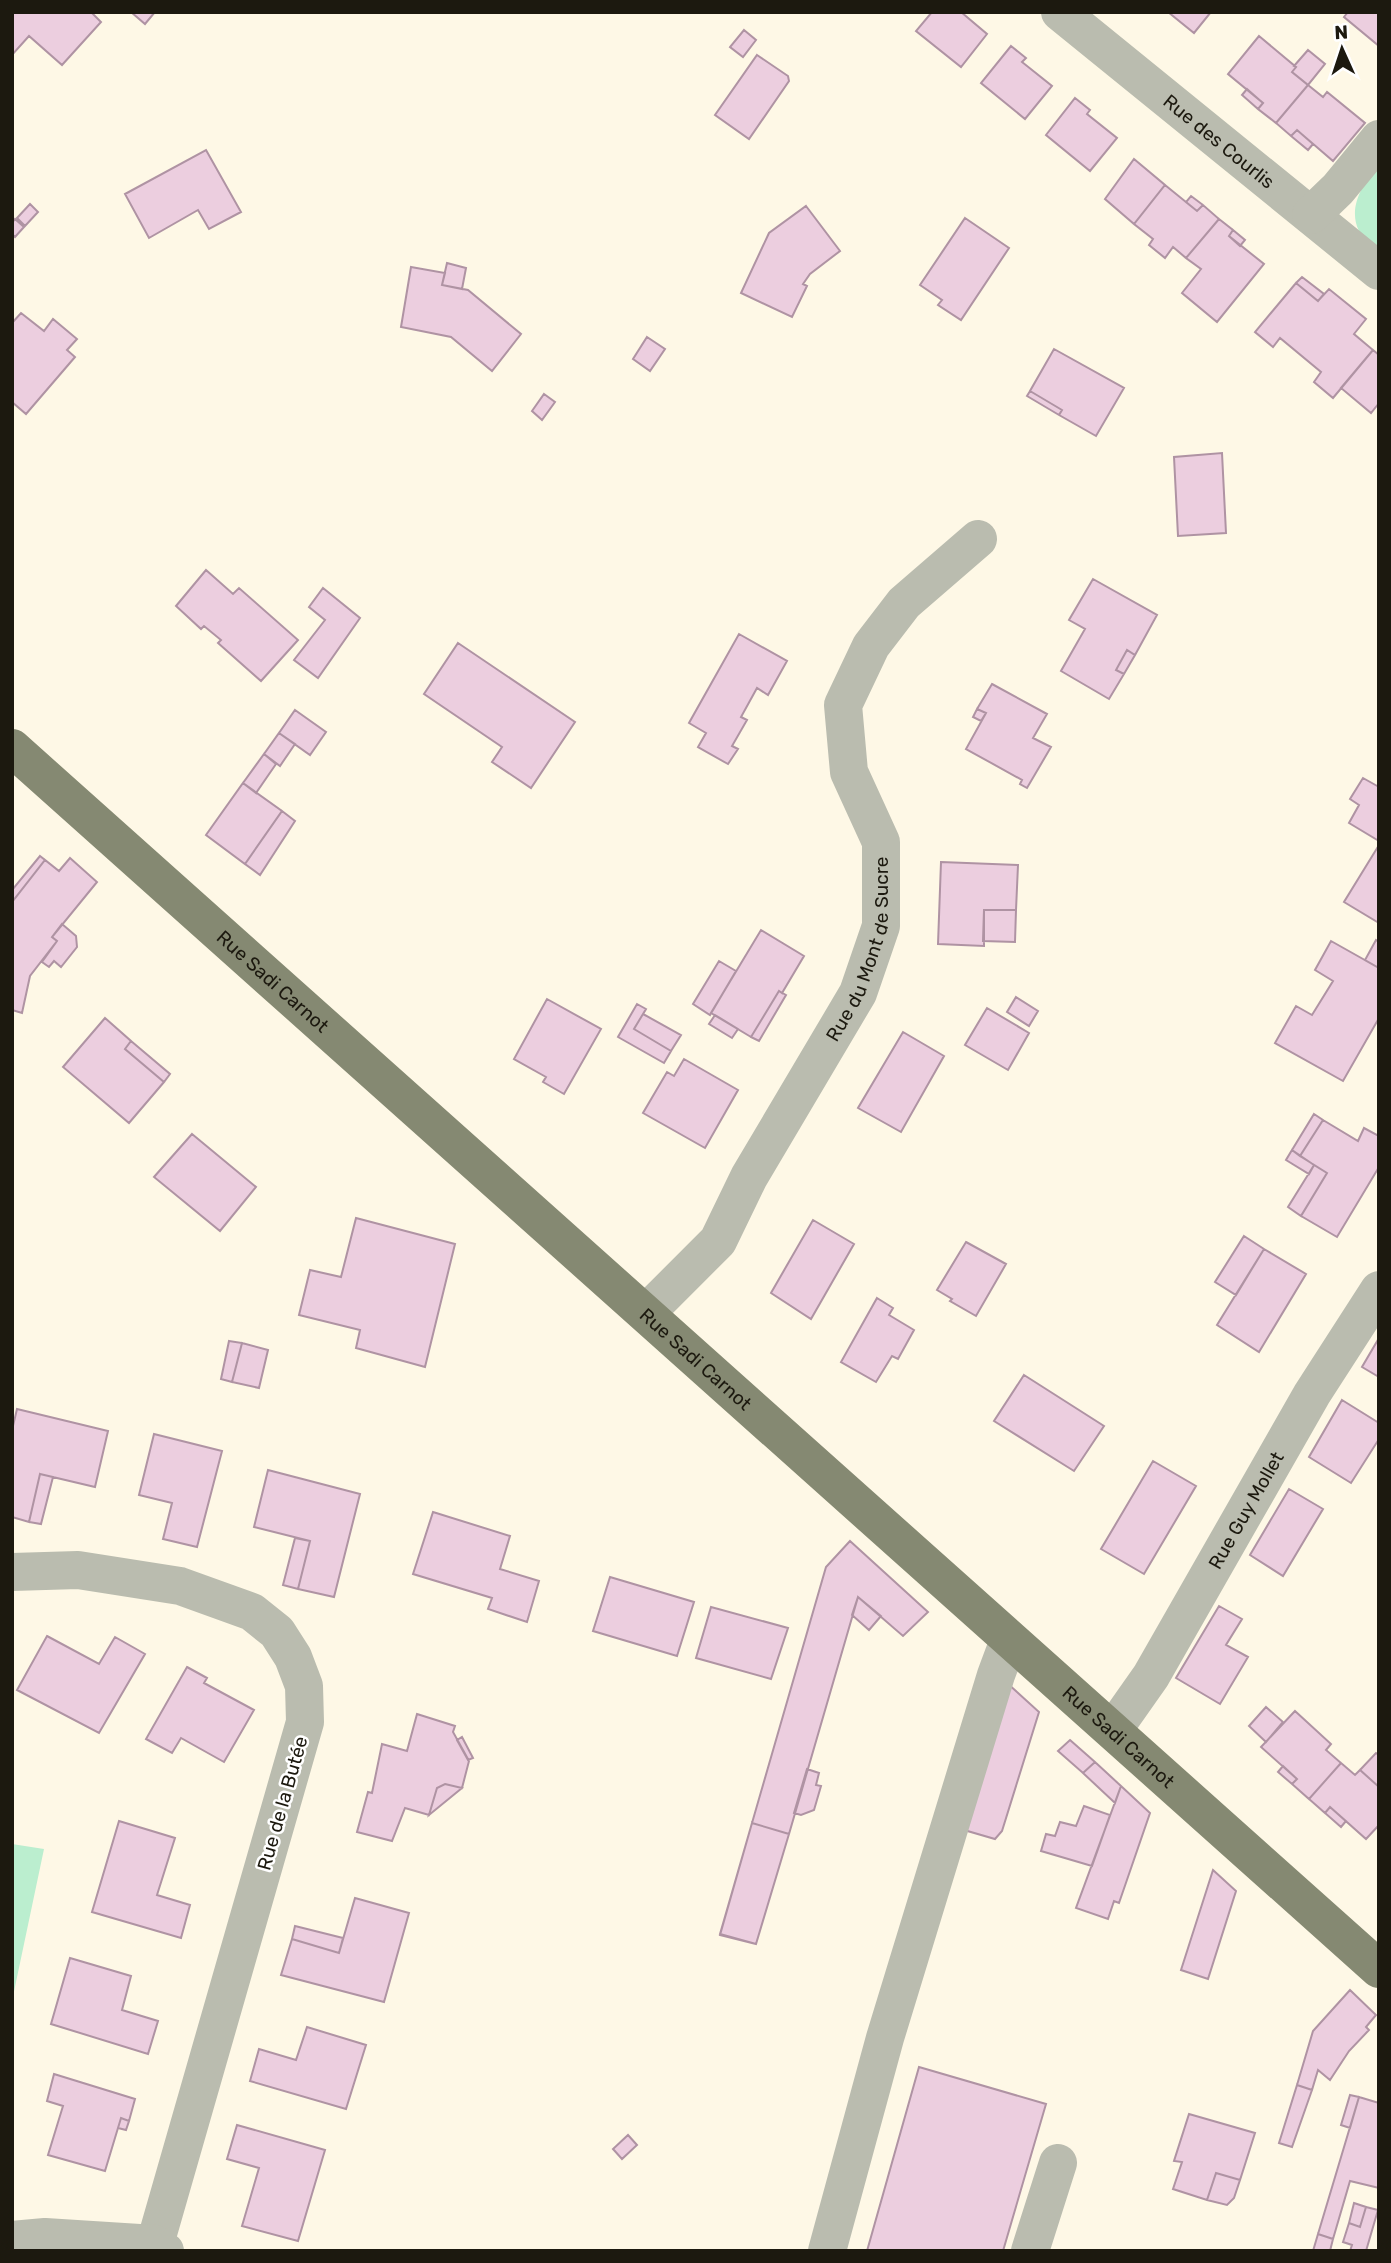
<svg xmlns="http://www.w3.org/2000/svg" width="1391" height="2263" viewBox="0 0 1391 2263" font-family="Rubik,sans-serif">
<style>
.green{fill:#bbeecf}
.building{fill:#eccedf;stroke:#af93a3;stroke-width:2}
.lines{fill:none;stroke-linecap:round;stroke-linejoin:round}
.minor{stroke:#babcaf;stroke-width:38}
.major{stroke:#858972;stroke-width:38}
.labels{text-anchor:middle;stroke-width:5;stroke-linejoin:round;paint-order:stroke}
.street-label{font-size:19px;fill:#1c190f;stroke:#fff}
</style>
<rect width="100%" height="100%" fill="#fef8e6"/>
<path class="green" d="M 1379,165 L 1379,251 C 1373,245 1363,238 1359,231 C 1347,207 1364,182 1379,165 Z
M 12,1844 L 44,1849 L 12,2001 Z"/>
<path class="building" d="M 12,12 L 91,12 L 101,22 L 62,65 L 29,36 L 12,55 Z
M 131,12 L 155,12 L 145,24 Z
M 932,12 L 961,12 L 987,34 L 961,67 L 916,31 Z
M 1168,12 L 1211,12 L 1194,33 Z
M 1348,12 L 1379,12 L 1379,46 L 1344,17 Z
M 744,30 L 756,40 L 743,57 L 730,47 Z
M 1259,36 L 1296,67 L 1292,72 L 1308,85 L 1276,123 L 1258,109 L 1263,103 L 1228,74 Z
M 1011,46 L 1026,58 L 1022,62 L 1052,86 L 1025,119 L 981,83 Z
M 1308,50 L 1325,64 L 1308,85 L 1292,72 L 1296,67 L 1294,66 Z
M 757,55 L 788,76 L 789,81 L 749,139 L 715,115 Z
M 1308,85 L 1323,97 L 1327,92 L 1365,123 L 1333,161 L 1297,130 L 1291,136 L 1276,123 Z
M 1247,89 L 1263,103 L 1258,109 L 1242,95 Z
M 1075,98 L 1090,110 L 1087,114 L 1117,138 L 1090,171 L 1046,135 Z
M 1297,130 L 1313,144 L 1308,150 L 1291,136 Z
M 206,150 L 241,212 L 209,229 L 198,210 L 149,238 L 125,194 Z
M 1134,159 L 1165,185 L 1134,224 L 1105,199 Z
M 1165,185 L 1197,211 L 1203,205 L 1219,219 L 1186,258 L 1173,247 L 1165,258 L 1149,245 L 1153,239 L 1134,224 Z
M 1191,196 L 1203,205 L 1197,211 L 1186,202 Z
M 30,204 L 38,212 L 25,226 L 17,218 Z
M 806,206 L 840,251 L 810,274 L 803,284 L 807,286 L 792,317 L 741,293 L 769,233 Z
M 965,218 L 1009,248 L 961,320 L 938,305 L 942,300 L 920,285 Z
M 15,219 L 24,227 L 15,237 L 12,234 L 12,223 Z
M 1219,219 L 1233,230 L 1229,236 L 1264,264 L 1217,322 L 1182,293 L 1201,269 L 1186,258 Z
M 1233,230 L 1245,240 L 1240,246 L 1229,236 Z
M 447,263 L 466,268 L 462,289 L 442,285 Z
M 411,267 L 445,273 L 442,285 L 468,290 L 521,334 L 492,371 L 451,337 L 401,327 Z
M 1302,277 L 1324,294 L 1318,301 L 1296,283 Z
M 1296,283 L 1318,301 L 1329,289 L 1366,319 L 1354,334 L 1373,350 L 1333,398 L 1314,382 L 1321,372 L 1280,338 L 1273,347 L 1255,332 Z
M 21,313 L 44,331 L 53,319 L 77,339 L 67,350 L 75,357 L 26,414 L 12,402 L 12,323 Z
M 647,337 L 665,349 L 650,371 L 633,359 Z
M 1054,349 L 1124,388 L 1096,436 L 1059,415 L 1062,410 L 1030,391 Z
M 1373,350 L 1379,355 L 1379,403 L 1371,413 L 1341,388 Z
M 1030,391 L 1062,410 L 1059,415 L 1027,396 Z
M 544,394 L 555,402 L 542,420 L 532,411 Z
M 1222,453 L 1226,533 L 1178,536 L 1174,457 Z
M 206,570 L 233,594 L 239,588 L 298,640 L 261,681 L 218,643 L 221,640 L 204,626 L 201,629 L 176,606 Z
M 1093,579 L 1157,615 L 1135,655 L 1127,650 L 1116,670 L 1124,674 L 1109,699 L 1061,671 L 1085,629 L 1069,620 Z
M 323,588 L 360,618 L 318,678 L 294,660 L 325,620 L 309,607 Z
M 739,634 L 787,661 L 768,695 L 757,688 L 741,717 L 747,720 L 732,746 L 738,749 L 728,764 L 698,747 L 706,733 L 689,723 Z
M 458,643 L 575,722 L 531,788 L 492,762 L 502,747 L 424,694 Z
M 1127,650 L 1135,655 L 1124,674 L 1116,670 Z
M 992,684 L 1047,714 L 1033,738 L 1051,747 L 1027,788 L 1020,784 L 1022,780 L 966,749 L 986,713 L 977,709 Z
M 977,709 L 986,713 L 981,721 L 973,717 Z
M 295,710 L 326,732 L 310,755 L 279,733 Z
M 279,733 L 295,744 L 280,766 L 264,754 Z
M 264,754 L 276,764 L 256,793 L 243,783 Z
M 1363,778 L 1379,787 L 1379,841 L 1349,823 L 1359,805 L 1350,799 Z
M 243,783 L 282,811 L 245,864 L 206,835 Z
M 282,811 L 295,821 L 260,875 L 245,864 Z
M 1379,845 L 1379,923 L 1344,902 Z
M 40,856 L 45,860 L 12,902 L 12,890 Z
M 70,858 L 97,882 L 52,937 L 57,941 L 30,976 L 22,1013 L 12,1010 L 12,902 L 45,860 L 59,871 Z
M 941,862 L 1018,865 L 1016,910 L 984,910 L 984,946 L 938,944 Z
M 984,910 L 1016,910 L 1015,942 L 983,941 Z
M 62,924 L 76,936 L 77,947 L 61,967 L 54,961 L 49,967 L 42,962 L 57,941 L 52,937 Z
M 761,930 L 804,956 L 782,993 L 779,991 L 751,1037 L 711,1013 Z
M 1376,940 L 1379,942 L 1379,968 L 1365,960 Z
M 1331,941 L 1379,968 L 1379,1018 L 1343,1081 L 1275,1043 L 1296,1006 L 1312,1015 L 1333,981 L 1315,970 Z
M 719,961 L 736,971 L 710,1015 L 693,1004 Z
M 779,991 L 786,995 L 759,1041 L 751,1037 Z
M 1016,997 L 1038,1011 L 1029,1026 L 1007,1012 Z
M 547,999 L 601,1029 L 564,1094 L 543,1082 L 546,1077 L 514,1059 Z
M 637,1004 L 646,1009 L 634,1029 L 671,1051 L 664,1063 L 618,1037 Z
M 987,1008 L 1029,1033 L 1008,1070 L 965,1045 Z
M 643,1014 L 681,1035 L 671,1051 L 634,1029 Z
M 715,1015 L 738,1029 L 732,1038 L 709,1024 Z
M 105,1018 L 131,1041 L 125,1049 L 164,1082 L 129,1123 L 63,1067 Z
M 903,1032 L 944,1056 L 901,1132 L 858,1108 Z
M 131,1041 L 170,1074 L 164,1082 L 125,1049 Z
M 684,1059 L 738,1090 L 705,1148 L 643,1113 L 667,1072 L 674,1076 Z
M 1314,1114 L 1323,1120 L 1300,1156 L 1292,1150 Z
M 1323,1120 L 1358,1141 L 1364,1128 L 1379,1136 L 1379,1167 L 1337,1237 L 1301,1216 L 1327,1173 L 1300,1156 Z
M 192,1134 L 256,1187 L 220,1231 L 154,1177 Z
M 1292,1150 L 1314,1165 L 1309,1174 L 1286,1160 Z
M 1314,1165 L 1327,1173 L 1301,1216 L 1288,1207 Z
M 356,1218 L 455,1244 L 425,1367 L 356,1348 L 360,1330 L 299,1315 L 310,1270 L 341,1277 Z
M 813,1220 L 854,1244 L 811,1319 L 771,1293 Z
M 1244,1236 L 1264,1249 L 1236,1295 L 1215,1282 Z
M 966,1242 L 1006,1264 L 976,1316 L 950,1301 L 952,1299 L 937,1290 Z
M 1264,1249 L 1306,1274 L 1259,1352 L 1217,1325 Z
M 877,1298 L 893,1308 L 889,1315 L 914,1330 L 898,1359 L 892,1356 L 876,1382 L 841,1362 Z
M 1379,1338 L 1379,1377 L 1362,1367 Z
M 229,1341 L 242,1343 L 232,1382 L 221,1379 Z
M 242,1343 L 268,1350 L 259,1388 L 232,1382 Z
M 1024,1375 L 1104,1426 L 1074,1471 L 994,1421 Z
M 1342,1400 L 1379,1423 L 1379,1439 L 1351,1483 L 1309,1457 Z
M 17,1409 L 108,1431 L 95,1487 L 40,1474 L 29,1522 L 12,1517 L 12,1430 Z
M 154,1434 L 222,1451 L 197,1547 L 163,1539 L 172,1503 L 139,1495 Z
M 1153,1461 L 1196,1486 L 1144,1574 L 1101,1549 Z
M 268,1470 L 360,1494 L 334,1597 L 298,1589 L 310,1541 L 254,1527 Z
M 40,1474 L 53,1477 L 41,1524 L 29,1522 Z
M 1289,1489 L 1323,1509 L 1283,1576 L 1250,1555 Z
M 433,1512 L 510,1536 L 500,1569 L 539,1581 L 527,1622 L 488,1609 L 492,1598 L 413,1574 Z
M 295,1538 L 310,1541 L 298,1589 L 283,1585 Z
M 850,1541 L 928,1612 L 903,1636 L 858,1597 L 789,1834 L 752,1823 L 826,1567 Z
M 610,1577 L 694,1602 L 677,1656 L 593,1631 Z
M 858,1597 L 881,1616 L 869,1630 L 852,1615 Z
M 1219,1606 L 1242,1619 L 1226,1645 L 1248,1657 L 1220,1704 L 1176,1678 Z
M 711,1607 L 788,1628 L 771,1679 L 696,1658 Z
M 47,1636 L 99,1664 L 115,1637 L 145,1654 L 99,1733 L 17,1690 Z
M 187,1667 L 207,1678 L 204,1683 L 254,1710 L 224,1762 L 181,1738 L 172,1753 L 146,1739 Z
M 1007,1683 L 1039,1712 L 1002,1831 L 995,1839 L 964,1830 Z
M 1266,1707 L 1283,1722 L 1266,1742 L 1249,1726 Z
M 1295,1711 L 1331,1744 L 1326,1750 L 1341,1763 L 1309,1799 L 1292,1784 L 1297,1779 L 1261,1747 Z
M 417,1714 L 455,1726 L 453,1732 L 469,1761 L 462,1788 L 445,1784 L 437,1788 L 429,1815 L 405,1808 L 392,1841 L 357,1832 L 368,1792 L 372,1793 L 382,1744 L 407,1751 Z
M 462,1737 L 473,1758 L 468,1760 L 457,1740 Z
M 1070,1740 L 1095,1762 L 1083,1773 L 1058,1751 Z
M 1376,1753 L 1379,1755 L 1379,1787 L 1360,1770 Z
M 1095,1762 L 1121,1786 L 1115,1803 L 1083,1773 Z
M 1341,1763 L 1355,1775 L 1360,1770 L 1379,1787 L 1379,1825 L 1366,1839 L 1330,1807 L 1325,1813 L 1309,1799 Z
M 1283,1766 L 1297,1779 L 1292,1784 L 1278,1772 Z
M 807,1769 L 819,1773 L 816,1785 L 821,1786 L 814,1810 L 801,1815 L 794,1813 Z
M 445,1784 L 462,1788 L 429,1815 L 437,1788 Z
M 1121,1786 L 1150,1813 L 1119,1903 L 1114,1901 L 1108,1919 L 1076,1908 Z
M 1084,1806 L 1110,1815 L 1092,1866 L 1041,1851 L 1046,1834 L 1055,1836 L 1060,1822 L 1076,1826 Z
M 1330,1807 L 1346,1821 L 1341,1827 L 1325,1813 Z
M 119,1821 L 175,1838 L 157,1895 L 190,1905 L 181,1938 L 92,1912 Z
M 752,1823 L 789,1834 L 756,1944 L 720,1934 Z
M 752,1823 L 789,1834 L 756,1944 L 720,1935 Z
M 1213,1870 L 1236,1891 L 1208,1979 L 1181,1970 Z
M 355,1898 L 409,1913 L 384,2002 L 281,1975 L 292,1939 L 339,1953 Z
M 295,1926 L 343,1938 L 339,1953 L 292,1939 Z
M 70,1958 L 131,1976 L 122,2010 L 158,2021 L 148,2054 L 51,2024 Z
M 1350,1990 L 1376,2015 L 1366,2027 L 1369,2030 L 1349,2051 L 1330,2080 L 1318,2070 L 1312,2090 L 1297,2085 L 1313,2031 Z
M 307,2027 L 366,2045 L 346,2109 L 250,2081 L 259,2049 L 296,2060 Z
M 919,2067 L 1046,2104 L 1003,2251 L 867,2251 Z
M 54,2074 L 135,2099 L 129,2121 L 121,2118 L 105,2171 L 48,2155 L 63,2106 L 47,2101 Z
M 1297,2085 L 1312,2090 L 1292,2147 L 1279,2143 Z
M 1350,2095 L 1359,2097 L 1350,2128 L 1341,2125 Z
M 1359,2097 L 1379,2103 L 1379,2188 L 1350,2181 L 1333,2239 L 1318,2234 Z
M 1189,2114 L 1255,2133 L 1240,2180 L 1216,2173 L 1207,2200 L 1173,2189 L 1182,2162 L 1174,2161 Z
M 121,2118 L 129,2121 L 126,2130 L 118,2128 Z
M 237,2125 L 325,2150 L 298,2241 L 242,2226 L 259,2168 L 227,2159 Z
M 628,2135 L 637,2145 L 622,2159 L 613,2149 Z
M 628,2135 L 637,2145 L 622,2159 L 613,2149 Z
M 1216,2173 L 1240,2180 L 1234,2198 L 1227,2205 L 1207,2200 Z
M 1354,2203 L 1366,2207 L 1360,2227 L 1349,2223 Z
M 1366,2207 L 1378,2210 L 1366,2251 L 1350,2251 L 1352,2245 L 1343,2242 L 1349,2223 L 1360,2227 Z
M 1318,2234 L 1333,2239 L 1330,2251 L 1313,2251 Z"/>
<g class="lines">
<g class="minor">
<path id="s1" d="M 1060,12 L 1379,271"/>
<path d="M 1311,215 L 1338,189 L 1379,139"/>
<path id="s2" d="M 646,1313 L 718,1241 L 749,1177 L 858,993 L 881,926 L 881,842 L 849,772 L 843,705 L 871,646 L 904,603 L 978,539"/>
<path d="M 12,1572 L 78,1570 L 180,1586 L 252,1612 L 277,1632 L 293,1657 L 304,1686 L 305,1722 L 155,2244"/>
<path id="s3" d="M 1113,1730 L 1151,1676 L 1312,1394 L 1379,1290"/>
<path d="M 12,2240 L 45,2237 L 155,2244 L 165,2251"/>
<path d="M 827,2251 L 885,2038 L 996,1675 L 1009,1640"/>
<path d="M 1030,2251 L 1058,2163"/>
</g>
<path class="major" id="s4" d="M 12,748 L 1379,1969"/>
</g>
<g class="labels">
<g class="street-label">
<text dy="7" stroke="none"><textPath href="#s1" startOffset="205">Rue des Courlis</textPath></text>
<text dy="7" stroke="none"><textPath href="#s2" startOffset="430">Rue du Mont de Sucre</textPath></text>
<text dy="7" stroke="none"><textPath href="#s4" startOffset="350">Rue Sadi Carnot</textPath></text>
<text dy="7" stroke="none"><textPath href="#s4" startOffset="917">Rue Sadi Carnot</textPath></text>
<text dy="7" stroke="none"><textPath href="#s3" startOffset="257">Rue Guy Mollet</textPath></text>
<text dy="7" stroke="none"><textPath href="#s4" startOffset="1484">Rue Sadi Carnot</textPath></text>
<text transform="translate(282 1803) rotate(-74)" y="7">Rue de la Butée</text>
</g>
</g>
<rect width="1391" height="2263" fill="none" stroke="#1c190f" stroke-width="28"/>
<g transform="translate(1342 49) rotate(357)" stroke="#ffffff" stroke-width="5" paint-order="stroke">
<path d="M0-5L12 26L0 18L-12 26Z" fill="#1c190f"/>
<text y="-10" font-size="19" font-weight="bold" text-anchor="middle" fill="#1c190f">N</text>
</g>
</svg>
